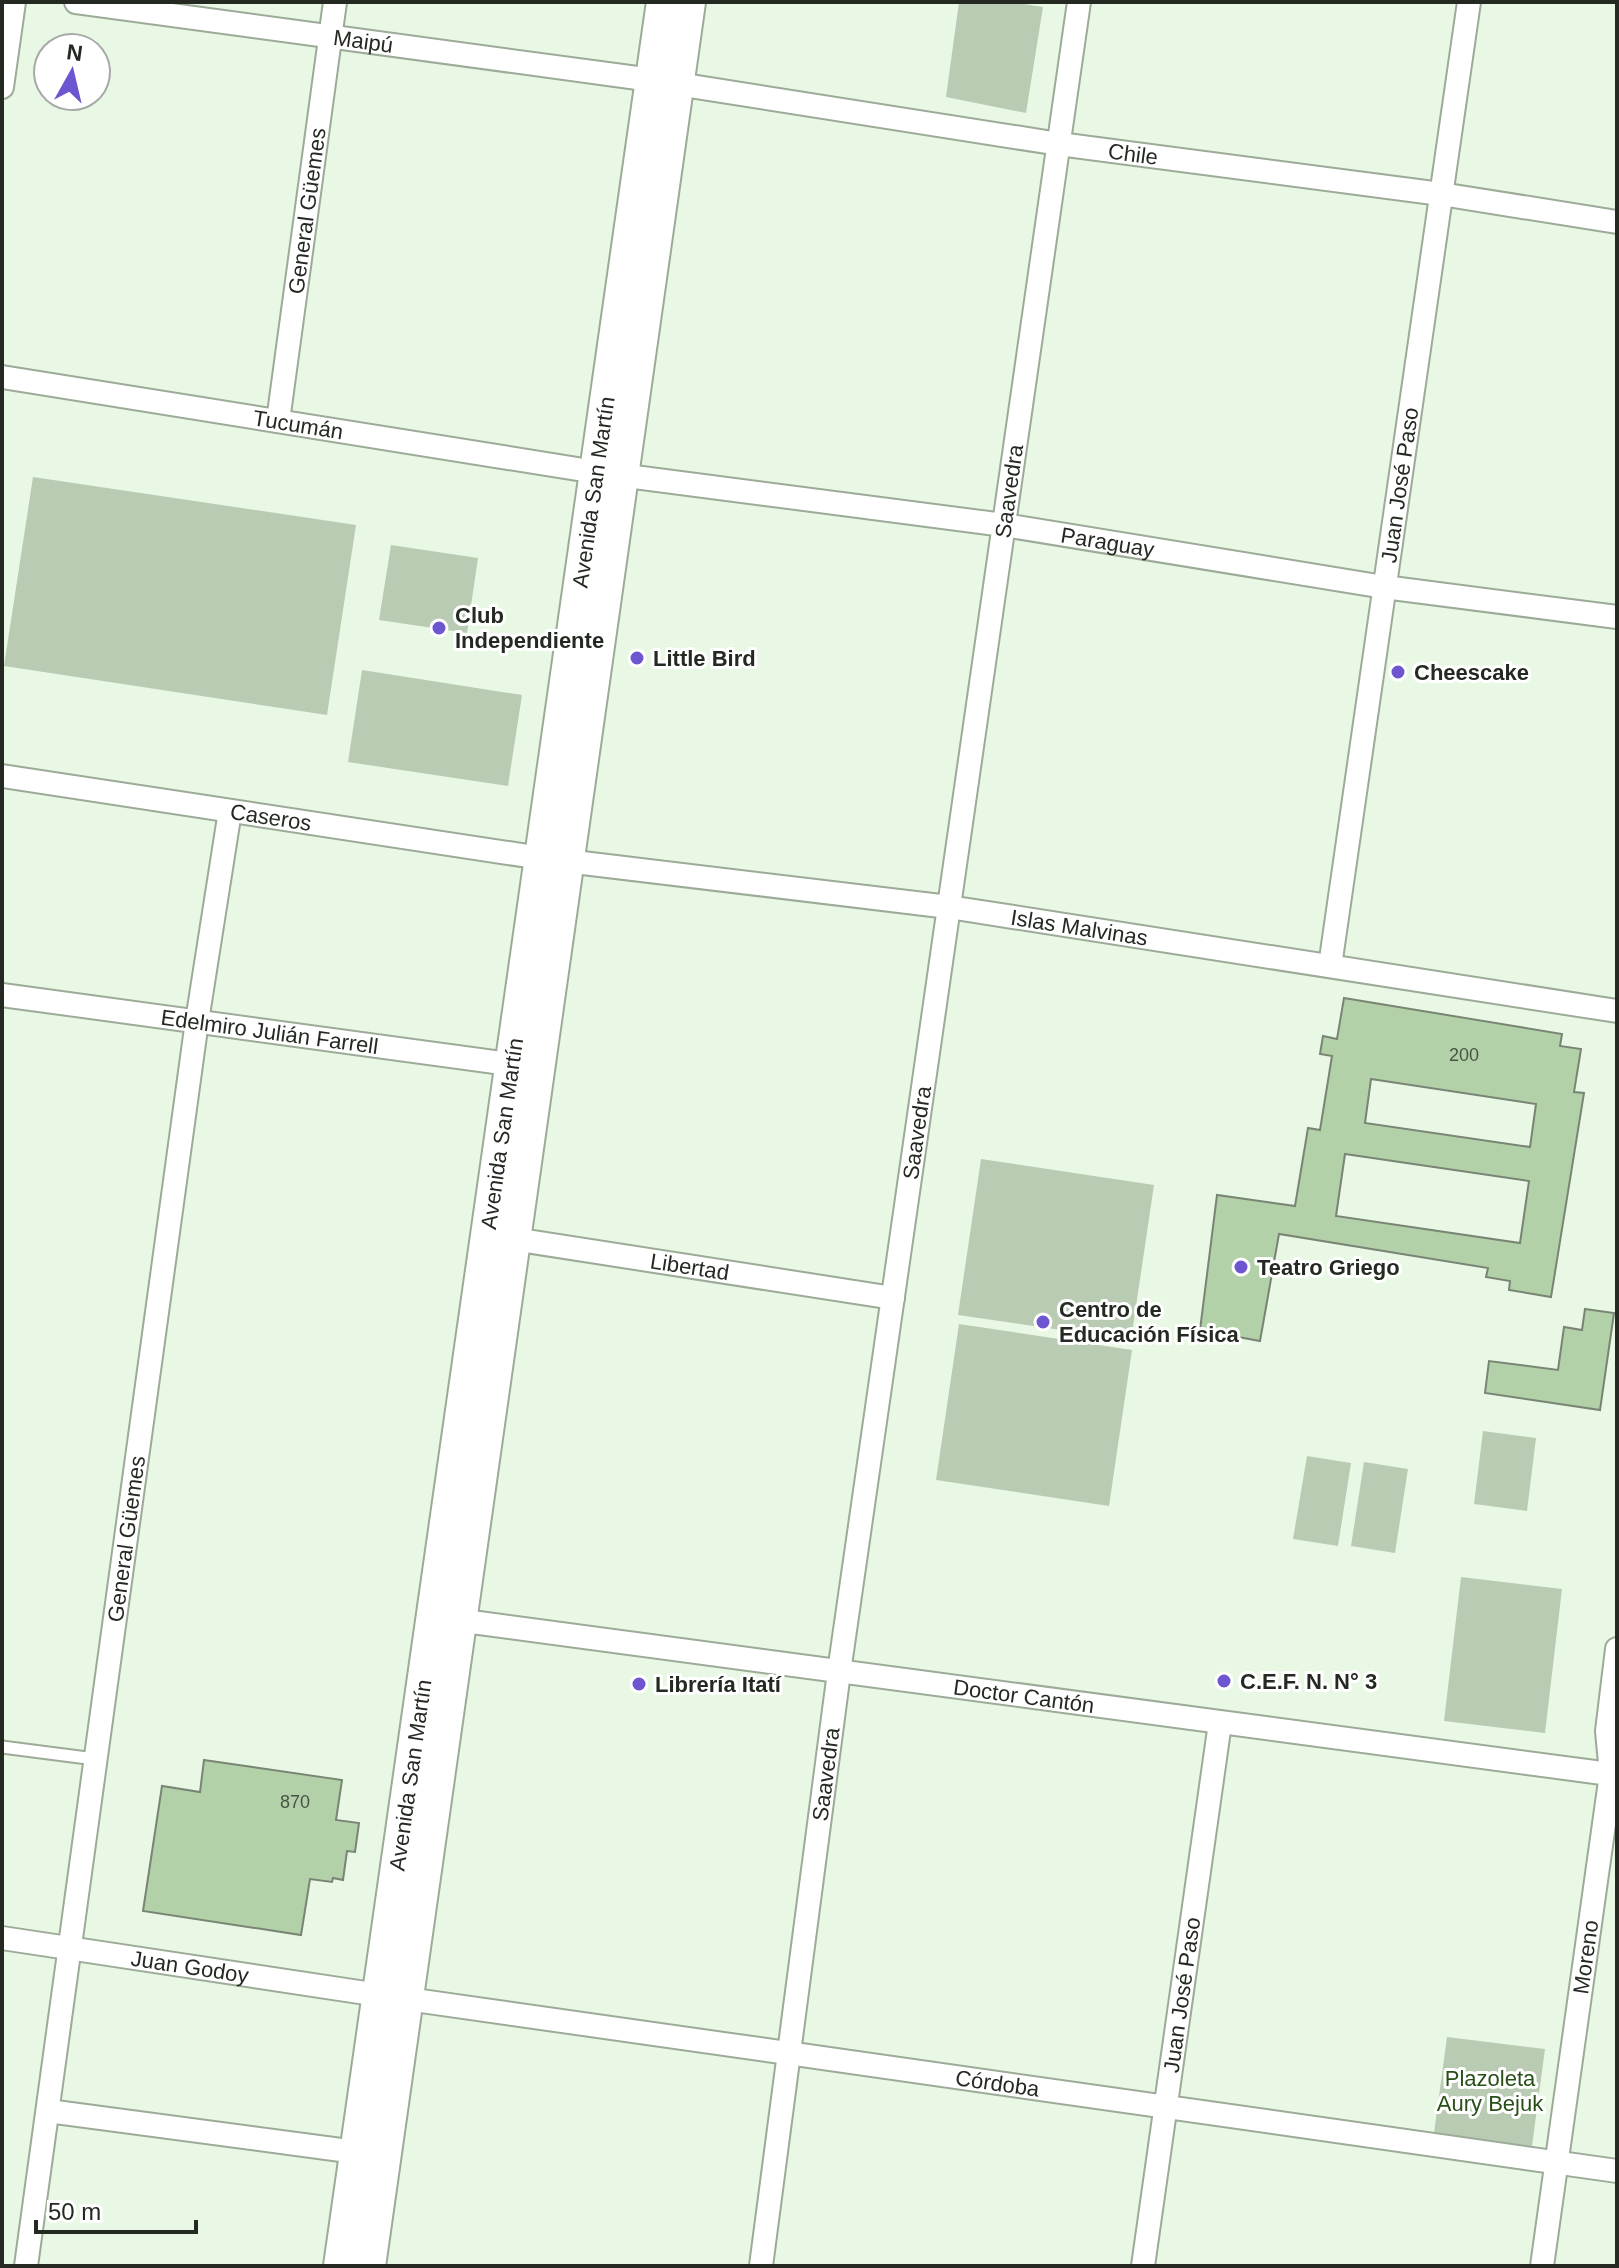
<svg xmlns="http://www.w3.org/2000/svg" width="1619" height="2268" viewBox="0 0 1619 2268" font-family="Arial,sans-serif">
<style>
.green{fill:#b9ccb3}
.building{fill:#b3d1a8;stroke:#788574;stroke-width:2;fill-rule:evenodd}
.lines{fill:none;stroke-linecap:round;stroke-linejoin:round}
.lane-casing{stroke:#9caa98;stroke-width:15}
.street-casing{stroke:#9caa98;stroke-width:26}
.secondary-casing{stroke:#9caa98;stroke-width:36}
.lane{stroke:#fff;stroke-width:11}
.street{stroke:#fff;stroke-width:22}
.secondary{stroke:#fff;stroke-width:32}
.poi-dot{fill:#6d56cf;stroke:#fff;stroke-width:3}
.labels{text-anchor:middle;stroke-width:6;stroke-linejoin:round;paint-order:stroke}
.number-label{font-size:18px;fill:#485444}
.street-label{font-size:22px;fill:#242a22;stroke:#fff}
.poi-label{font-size:22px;font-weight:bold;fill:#242a22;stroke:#fff;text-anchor:start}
.park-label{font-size:22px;fill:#284f18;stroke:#fff}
</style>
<rect width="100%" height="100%" fill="#e9f8e4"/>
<path class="green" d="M 959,2 L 1011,2 L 1043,7 L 1026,113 L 946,97 Z
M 33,477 L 356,525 L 327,715 L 4,666 Z
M 391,545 L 478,558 L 467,633 L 379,620 Z
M 362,670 L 522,695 L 508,786 L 348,762 Z
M 981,1159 L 1154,1185 L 1131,1340 L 958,1315 Z
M 959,1324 L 1132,1350 L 1109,1506 L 936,1480 Z
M 1483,1431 L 1536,1438 L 1527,1511 L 1474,1504 Z
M 1307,1456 L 1351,1463 L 1338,1546 L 1293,1539 Z
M 1364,1462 L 1408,1469 L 1395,1553 L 1351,1546 Z
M 1461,1577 L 1562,1589 L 1545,1733 L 1444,1721 Z
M 1447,2037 L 1545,2049 L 1532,2146 L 1434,2133 Z"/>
<path class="building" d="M 1344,998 L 1562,1034 L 1560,1046 L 1581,1049 L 1574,1092 L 1584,1093 L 1551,1297 L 1509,1290 L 1510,1281 L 1486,1277 L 1488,1268 L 1279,1234 L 1260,1341 L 1200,1330 L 1217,1195 L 1295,1206 L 1308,1128 L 1320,1130 L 1332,1056 L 1320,1054 L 1323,1036 L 1337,1039 ZM 1371,1079 L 1536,1104 L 1530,1147 L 1365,1123 ZM 1345,1154 L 1529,1181 L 1520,1243 L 1336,1216 Z
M 1585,1309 L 1614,1313 L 1600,1410 L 1485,1393 L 1489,1361 L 1558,1370 L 1564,1327 L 1582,1330 Z
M 204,1760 L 342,1780 L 336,1820 L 359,1823 L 355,1852 L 347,1851 L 343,1880 L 333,1878 L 332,1882 L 310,1879 L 301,1935 L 143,1911 L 162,1786 L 200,1792 Z"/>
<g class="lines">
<g class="lane-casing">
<path id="lane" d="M 2,1747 L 95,1759"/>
</g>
<g class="street-casing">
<g id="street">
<path id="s1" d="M 76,2 L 652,80 L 1059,144 L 1441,194 L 1617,222"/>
<path d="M 2,87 L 14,2"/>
<path id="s2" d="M 2,377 L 596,472 L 1004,525 L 1384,587 L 1617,617"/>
<path id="s3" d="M 278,421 L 335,2"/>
<path id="s4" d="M 2,776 L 541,858 L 949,907 L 1617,1011"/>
<path id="s5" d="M 1330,966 L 1469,2"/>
<path id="s6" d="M 2,995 L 524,1066"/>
<path id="s7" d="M 500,1237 L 893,1298"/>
<path id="s8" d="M 449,1619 L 1617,1775"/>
<path id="s9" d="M 2,1938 L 379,1995 L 1617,2171"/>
<path d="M 48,2111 L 356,2152"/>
<path id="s10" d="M 26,2266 L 197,1021 L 230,811"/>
<path id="s11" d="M 761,2266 L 839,1672 L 1079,2"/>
<path id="s12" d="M 1143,2266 L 1220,1723"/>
<path id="s13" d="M 1542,2266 L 1611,1774 L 1607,1731 L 1617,1649"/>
</g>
</g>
<g class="secondary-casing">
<g id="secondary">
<path id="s14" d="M 340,2266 L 663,2"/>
<path d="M 369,2266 L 689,2"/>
</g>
</g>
<use href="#lane" class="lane"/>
<use href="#street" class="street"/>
<use href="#secondary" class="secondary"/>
</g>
<g class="poi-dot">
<circle cx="439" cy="628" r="8"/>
<circle cx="637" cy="658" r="8"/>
<circle cx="1398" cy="672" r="8"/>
<circle cx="1241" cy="1267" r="8"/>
<circle cx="1043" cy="1322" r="8"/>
<circle cx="1224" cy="1681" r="8"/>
<circle cx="639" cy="1684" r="8"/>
</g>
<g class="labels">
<g class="number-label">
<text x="1464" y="1061">200</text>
<text x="295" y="1808">870</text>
</g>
<g class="street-label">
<text dy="8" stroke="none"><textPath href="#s1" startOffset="290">Maipú</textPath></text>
<text dy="8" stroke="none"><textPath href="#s1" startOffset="1068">Chile</textPath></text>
<text dy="8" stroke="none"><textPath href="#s3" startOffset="212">General Güemes</textPath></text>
<text dy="8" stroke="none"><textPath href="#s2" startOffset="300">Tucumán</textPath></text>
<text dy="8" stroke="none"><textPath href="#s5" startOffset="486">Juan José Paso</textPath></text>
<text dy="8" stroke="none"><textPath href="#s14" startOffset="1792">Avenida San Martín</textPath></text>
<text dy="8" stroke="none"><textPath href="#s11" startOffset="1792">Saavedra</textPath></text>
<text dy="8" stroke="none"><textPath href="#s2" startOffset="1118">Paraguay</textPath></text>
<text dy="8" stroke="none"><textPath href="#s4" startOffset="272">Caseros</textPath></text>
<text dy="8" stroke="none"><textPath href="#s4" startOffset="1088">Islas Malvinas</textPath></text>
<text dy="8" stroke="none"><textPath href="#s6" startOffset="270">Edelmiro Julián Farrell</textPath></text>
<text dy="8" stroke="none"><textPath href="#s11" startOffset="1144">Saavedra</textPath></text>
<text dy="8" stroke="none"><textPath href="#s14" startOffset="1144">Avenida San Martín</textPath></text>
<text dy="8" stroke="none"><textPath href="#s7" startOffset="192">Libertad</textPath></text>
<text dy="8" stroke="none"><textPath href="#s10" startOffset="734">General Güemes</textPath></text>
<text dy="8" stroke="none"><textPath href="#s8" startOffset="580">Doctor Cantón</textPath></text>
<text dy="8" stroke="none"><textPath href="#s11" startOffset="496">Saavedra</textPath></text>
<text dy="8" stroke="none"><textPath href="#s14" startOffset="496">Avenida San Martín</textPath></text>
<text dy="8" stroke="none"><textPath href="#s13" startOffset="312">Moreno</textPath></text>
<text dy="8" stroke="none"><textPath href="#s9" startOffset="190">Juan Godoy</textPath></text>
<text dy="8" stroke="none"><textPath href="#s12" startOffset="274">Juan José Paso</textPath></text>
<text dy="8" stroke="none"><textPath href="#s9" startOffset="1006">Córdoba</textPath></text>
</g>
<g class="poi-label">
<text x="455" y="623">Club<tspan x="455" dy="25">Independiente</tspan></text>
<text x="653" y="666">Little Bird</text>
<text x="1414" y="680">Cheescake</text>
<text x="1257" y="1275">Teatro Griego</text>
<text x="1059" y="1317">Centro de<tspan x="1059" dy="25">Educación Física</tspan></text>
<text x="1240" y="1689">C.E.F. N. N° 3</text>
<text x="655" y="1692">Librería Itatí</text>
</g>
<g class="park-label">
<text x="1490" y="2086">Plazoleta<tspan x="1490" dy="25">Aury Bejuk</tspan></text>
</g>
</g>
<rect width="1619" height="2268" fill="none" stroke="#242a22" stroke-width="8"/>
<g transform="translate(72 72) rotate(8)"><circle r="38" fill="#ffffff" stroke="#a7aaa7" stroke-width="2"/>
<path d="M0-6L14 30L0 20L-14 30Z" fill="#6d56cf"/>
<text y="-12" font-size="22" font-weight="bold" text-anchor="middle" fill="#242a22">N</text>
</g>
<path d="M36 2220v12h160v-12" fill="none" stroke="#242a22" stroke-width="4"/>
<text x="48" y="2220" font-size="24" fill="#242a22" stroke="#ffffff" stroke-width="6" paint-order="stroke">50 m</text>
</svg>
